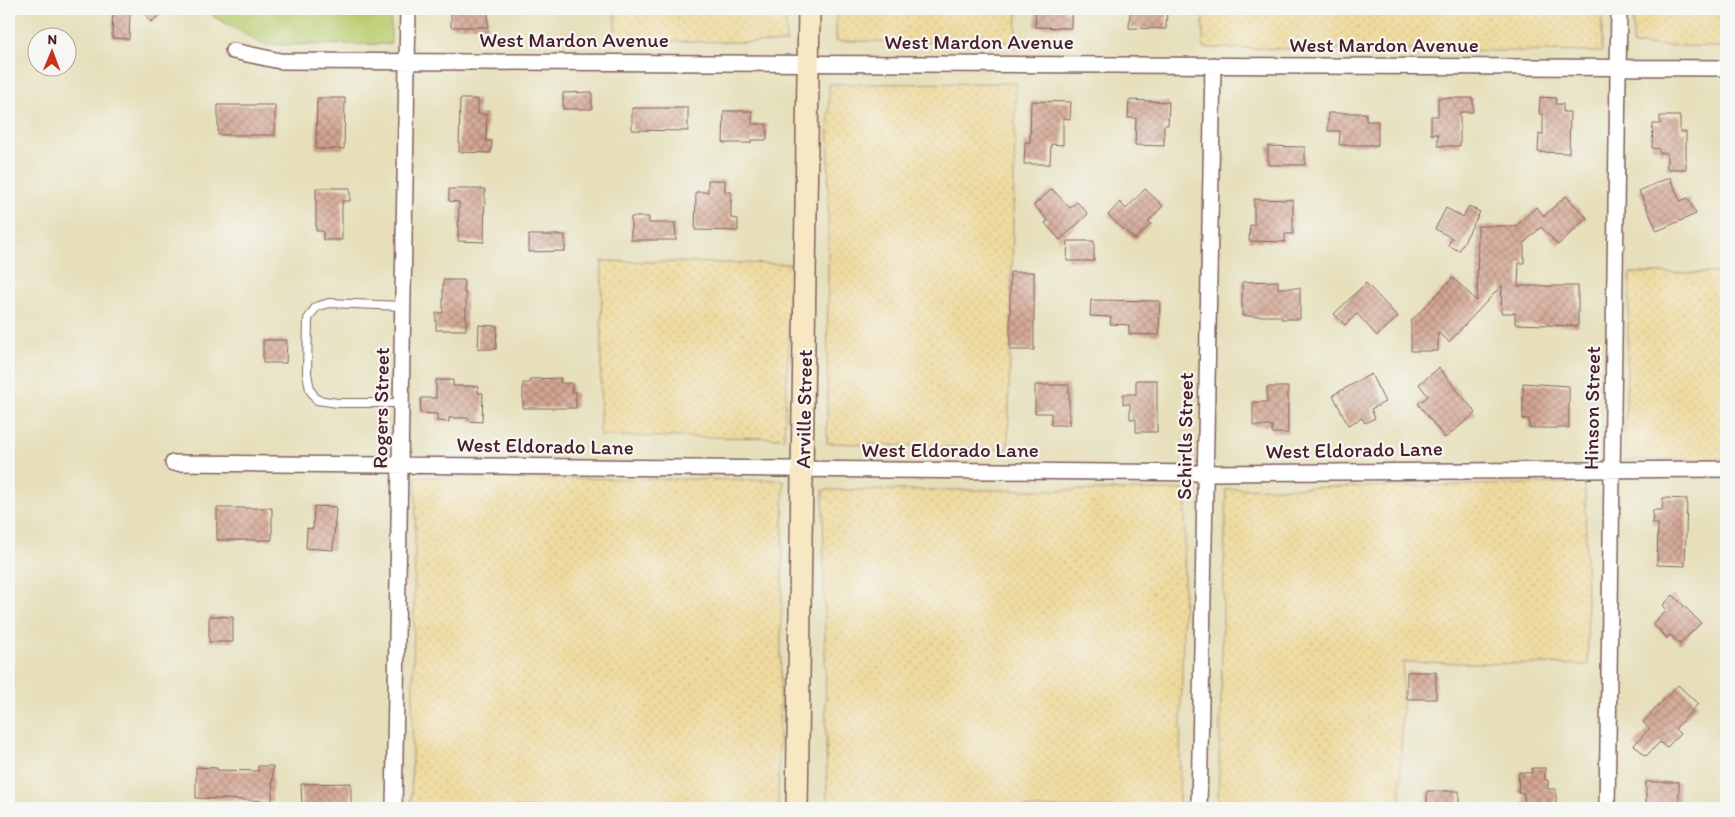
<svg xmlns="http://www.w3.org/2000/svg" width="1735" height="817" viewBox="0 0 1735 817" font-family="Itim,sans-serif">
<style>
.sand{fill:url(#sand-dots);stroke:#9c7c64}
.park{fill:#bacb6e;stroke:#82754c}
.building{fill:url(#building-cross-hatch)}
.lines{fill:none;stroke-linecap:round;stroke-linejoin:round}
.lane-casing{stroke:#81625d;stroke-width:10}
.street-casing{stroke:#81625d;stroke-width:18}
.secondary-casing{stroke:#81625d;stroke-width:24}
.lane{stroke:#fff;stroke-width:8}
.street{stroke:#fff;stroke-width:15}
.secondary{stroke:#f7e8c3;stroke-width:21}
.labels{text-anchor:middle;stroke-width:4.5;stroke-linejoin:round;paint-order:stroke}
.street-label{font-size:21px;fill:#4a1f2b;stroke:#f6f6f2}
</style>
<defs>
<pattern id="sand-dots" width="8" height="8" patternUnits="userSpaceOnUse" patternTransform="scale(1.25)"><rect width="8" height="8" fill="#eeda9e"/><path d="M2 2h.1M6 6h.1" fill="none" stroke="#cebb88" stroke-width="1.8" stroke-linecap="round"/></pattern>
<pattern id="building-cross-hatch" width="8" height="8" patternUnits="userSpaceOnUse" patternTransform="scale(1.25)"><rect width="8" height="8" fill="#d3a592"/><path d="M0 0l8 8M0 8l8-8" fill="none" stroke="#ad8677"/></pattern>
</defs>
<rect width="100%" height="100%" fill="#f6f6f2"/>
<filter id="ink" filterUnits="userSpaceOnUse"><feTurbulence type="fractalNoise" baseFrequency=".02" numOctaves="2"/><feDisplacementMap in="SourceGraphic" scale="10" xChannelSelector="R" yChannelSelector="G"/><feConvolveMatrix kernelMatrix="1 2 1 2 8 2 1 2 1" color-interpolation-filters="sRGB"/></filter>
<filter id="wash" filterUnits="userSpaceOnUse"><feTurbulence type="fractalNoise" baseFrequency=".0096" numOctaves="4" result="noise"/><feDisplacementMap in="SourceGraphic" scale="20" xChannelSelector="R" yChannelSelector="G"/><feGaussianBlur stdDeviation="1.12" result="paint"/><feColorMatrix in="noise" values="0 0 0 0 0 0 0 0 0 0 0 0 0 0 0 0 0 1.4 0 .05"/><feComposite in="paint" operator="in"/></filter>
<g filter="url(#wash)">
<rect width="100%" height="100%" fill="#e6dfba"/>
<path class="sand" d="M 615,9 L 786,9 L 786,43 L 615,40 Z
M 836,9 L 1017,9 L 1016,42 L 836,41 Z
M 1203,9 L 1602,9 L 1602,52 L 1203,48 Z
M 1633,9 L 1726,9 L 1726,47 L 1633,45 Z
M 1016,83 L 1008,449 L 827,443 L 829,84 Z
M 602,261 L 792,264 L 784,438 L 600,436 Z
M 1630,273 L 1726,273 L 1726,460 L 1624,460 Z
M 416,477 L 784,480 L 778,808 L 411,808 Z
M 1585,483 L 1588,665 L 1403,662 L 1400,808 L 1218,808 L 1226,489 Z
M 823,490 L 1186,490 L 1179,808 L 827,808 Z"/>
<path class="park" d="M 213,9 L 391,9 L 391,44 L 264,45 L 213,16 Z"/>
<g id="blocks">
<path class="building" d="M 141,9 L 168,9 L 151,22 Z
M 451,9 L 488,9 L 488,27 L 451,27 Z
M 1036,9 L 1065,9 L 1065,12 L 1071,12 L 1071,28 L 1035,27 Z
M 1138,9 L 1167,9 L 1166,29 L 1129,28 L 1130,12 L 1138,12 Z
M 113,11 L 130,12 L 129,39 L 112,38 Z
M 592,92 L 592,109 L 563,109 L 563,93 Z
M 1540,97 L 1556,98 L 1556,104 L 1563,104 L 1563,112 L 1570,112 L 1569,153 L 1538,152 L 1539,134 L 1543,135 L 1543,114 L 1539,114 Z
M 317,98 L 345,98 L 344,149 L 316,149 Z
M 1438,98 L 1473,98 L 1473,112 L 1460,112 L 1460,146 L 1438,146 L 1438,134 L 1431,134 L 1431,116 L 1438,116 Z
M 460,99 L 478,99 L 478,114 L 487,114 L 486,141 L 492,141 L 491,153 L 459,152 Z
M 1129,100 L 1169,102 L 1168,125 L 1164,125 L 1164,146 L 1135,145 L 1136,118 L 1128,118 Z
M 1031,101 L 1071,102 L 1070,119 L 1063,118 L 1063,145 L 1051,144 L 1050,164 L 1024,164 L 1025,142 L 1030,142 Z
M 218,105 L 275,105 L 275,135 L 218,135 Z
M 632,108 L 688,108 L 688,131 L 632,130 Z
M 724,111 L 752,111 L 752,124 L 767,124 L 767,140 L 751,140 L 751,143 L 723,143 Z
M 1328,113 L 1366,113 L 1366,121 L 1378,121 L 1378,145 L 1339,145 L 1340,131 L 1328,131 Z
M 1660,116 L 1680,116 L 1680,132 L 1686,132 L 1686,169 L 1667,169 L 1667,153 L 1659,153 L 1659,149 L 1652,148 L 1653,124 L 1660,124 Z
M 1268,146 L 1305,147 L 1305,165 L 1268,165 Z
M 1670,177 L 1680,201 L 1688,198 L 1696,214 L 1657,231 L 1639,191 Z
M 708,180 L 725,180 L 725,192 L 731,192 L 731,218 L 738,219 L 738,231 L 695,230 L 696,192 L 708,192 Z
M 316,188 L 350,188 L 350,201 L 342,201 L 342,240 L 323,240 L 323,231 L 316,231 Z
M 449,189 L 485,189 L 484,242 L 458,241 L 459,202 L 449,201 Z
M 1052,189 L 1070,208 L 1077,202 L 1088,214 L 1060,240 L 1045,223 L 1048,221 L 1034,205 Z
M 1145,189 L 1163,206 L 1148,222 L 1151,224 L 1135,240 L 1108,215 L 1120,202 L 1126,209 Z
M 1566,196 L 1587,218 L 1558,245 L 1541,227 L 1524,243 L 1524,263 L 1519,263 L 1518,286 L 1578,286 L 1578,326 L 1515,324 L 1515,313 L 1501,313 L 1502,285 L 1449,342 L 1438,332 L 1438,351 L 1411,351 L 1411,321 L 1453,278 L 1477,301 L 1478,226 L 1516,226 L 1536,207 L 1544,216 Z
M 1254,199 L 1293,200 L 1293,234 L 1285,234 L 1285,242 L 1249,241 L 1250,225 L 1254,225 Z
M 1469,206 L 1480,212 L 1459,251 L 1448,245 L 1452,238 L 1435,229 L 1446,208 L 1463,217 Z
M 631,217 L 649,217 L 649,223 L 675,223 L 676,240 L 631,240 Z
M 529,235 L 565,235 L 565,251 L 529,252 Z
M 1068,241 L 1094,241 L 1094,261 L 1067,261 Z
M 1010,272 L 1034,272 L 1034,350 L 1010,350 Z
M 443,280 L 464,280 L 464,293 L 466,293 L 466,330 L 436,330 L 436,313 L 443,313 Z
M 1278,281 L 1278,288 L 1300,288 L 1300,319 L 1281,319 L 1281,316 L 1242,316 L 1242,282 Z
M 1366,283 L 1398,317 L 1377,336 L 1357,314 L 1345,325 L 1334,314 Z
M 1091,300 L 1160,301 L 1159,335 L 1129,334 L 1129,325 L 1110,324 L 1111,317 L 1090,316 Z
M 479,325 L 497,326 L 496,349 L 478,349 Z
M 263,340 L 287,340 L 286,363 L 263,363 Z
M 1439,368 L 1476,413 L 1445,438 L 1418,404 L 1428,396 L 1419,384 Z
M 1371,374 L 1385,402 L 1371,409 L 1375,418 L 1365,423 L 1362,418 L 1348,425 L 1333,395 Z
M 561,378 L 560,383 L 572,383 L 572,393 L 576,392 L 576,408 L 523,408 L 523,383 L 530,383 L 530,379 Z
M 436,380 L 453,380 L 453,386 L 478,386 L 478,393 L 483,393 L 482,422 L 469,421 L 469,418 L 449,418 L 449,422 L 437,421 L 437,414 L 420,413 L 421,398 L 436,398 Z
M 1136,380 L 1157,380 L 1157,432 L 1136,432 L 1136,419 L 1130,419 L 1130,404 L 1123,404 L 1123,394 L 1136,394 Z
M 1523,383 L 1569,386 L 1569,428 L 1529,428 L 1529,419 L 1523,419 Z
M 1035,385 L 1069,385 L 1069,425 L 1051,425 L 1051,413 L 1035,413 Z
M 1267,387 L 1288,387 L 1288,433 L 1272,433 L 1272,426 L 1253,426 L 1253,402 L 1267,402 Z
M 1663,498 L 1687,499 L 1685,566 L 1657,565 L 1658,524 L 1652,524 L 1653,510 L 1662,510 Z
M 314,506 L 336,507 L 333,550 L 306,548 L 307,528 L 313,529 Z
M 217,508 L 272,508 L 272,540 L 217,540 Z
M 1673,595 L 1701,623 L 1680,644 L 1670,635 L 1667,638 L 1653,624 L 1667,610 L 1663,605 Z
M 209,616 L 233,617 L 233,642 L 209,642 Z
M 1407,672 L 1436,672 L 1436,699 L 1407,699 Z
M 1678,685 L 1698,704 L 1675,729 L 1680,734 L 1666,748 L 1660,742 L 1646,756 L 1634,745 L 1649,729 L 1643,722 Z
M 258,766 L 273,766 L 272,801 L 196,798 L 196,767 L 217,768 L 217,770 L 258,771 Z
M 1532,768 L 1545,768 L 1545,780 L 1548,780 L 1548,789 L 1556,789 L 1556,808 L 1524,808 L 1524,793 L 1518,793 L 1519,772 L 1532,773 Z
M 1646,782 L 1679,782 L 1679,808 L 1646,808 Z
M 351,783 L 351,807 L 302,807 L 301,784 Z
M 1427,791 L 1459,791 L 1459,808 L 1427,808 Z"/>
</g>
</g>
<g filter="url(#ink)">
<use href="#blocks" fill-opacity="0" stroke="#81625d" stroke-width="1"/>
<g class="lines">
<g class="lane-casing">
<path id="lane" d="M 402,403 L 338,403 L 317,400 L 310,390 L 307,373 L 308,319 L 316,307 L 329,303 L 403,306"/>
</g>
<g class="street-casing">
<path id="street" d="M 233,51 L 280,61 L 1726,68
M 173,463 L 1206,473 L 1726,469
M 394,808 L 408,9
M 1199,808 L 1213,65
M 1607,808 L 1619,9"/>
</g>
<g class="secondary-casing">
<path id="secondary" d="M 797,808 L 809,9"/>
</g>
<use href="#lane" class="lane"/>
<use href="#street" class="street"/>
<use href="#secondary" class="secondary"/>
</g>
</g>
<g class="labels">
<g class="street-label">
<text x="574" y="47">West Mardon Avenue</text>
<text x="979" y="49">West Mardon Avenue</text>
<text x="1384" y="52">West Mardon Avenue</text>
<text transform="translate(381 408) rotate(-89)" y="7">Rogers Street</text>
<text transform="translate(1592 408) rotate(-89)" y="7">Hinson Street</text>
<text transform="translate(804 409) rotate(-89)" y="7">Arville Street</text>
<text transform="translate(1185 436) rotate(-89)" y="7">Schirlls Street</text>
<text transform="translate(545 446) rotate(1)" y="7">West Eldorado Lane</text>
<text x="950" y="457">West Eldorado Lane</text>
<text transform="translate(1354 450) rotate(-1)" y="7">West Eldorado Lane</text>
</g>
</g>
<rect width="1735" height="817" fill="none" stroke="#f6f6f2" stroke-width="30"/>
<g transform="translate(52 52) rotate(1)"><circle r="24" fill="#f6f6f2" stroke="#b1a0a2"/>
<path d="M0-4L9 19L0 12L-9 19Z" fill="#c8321e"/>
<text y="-8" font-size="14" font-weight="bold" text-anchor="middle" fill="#4a1f2b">N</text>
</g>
</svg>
